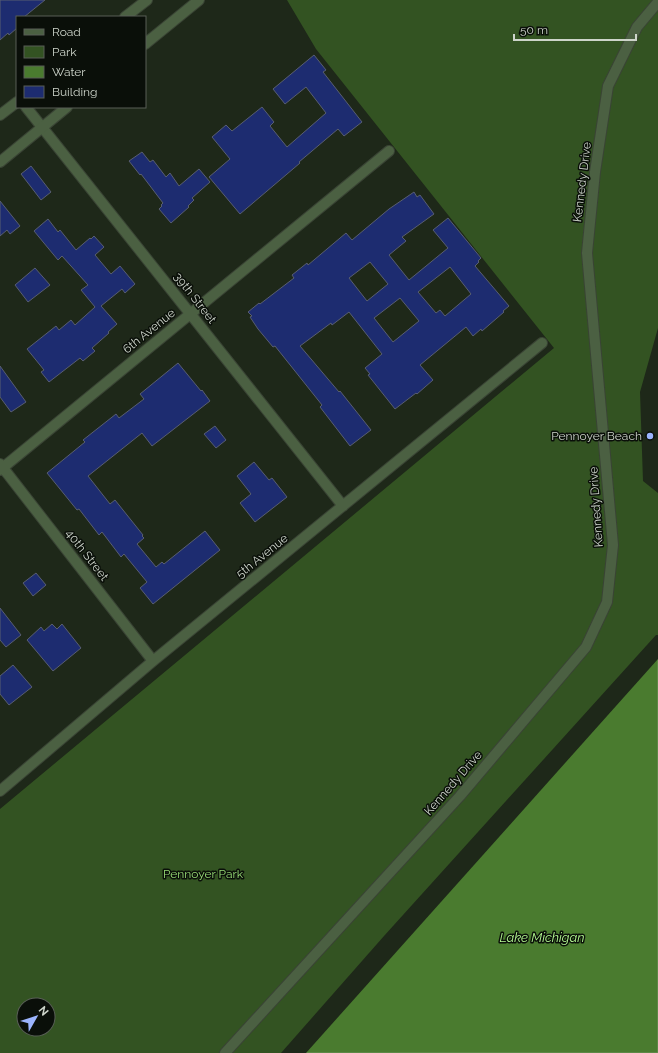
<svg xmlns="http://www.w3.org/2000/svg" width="658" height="1053" viewBox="0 0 658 1053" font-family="Raleway,sans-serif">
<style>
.green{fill:#335322;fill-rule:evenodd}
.water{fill:#4a7b2f;stroke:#71965e}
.pier{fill:#1e2819}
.building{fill:#1d2c70;stroke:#585e71;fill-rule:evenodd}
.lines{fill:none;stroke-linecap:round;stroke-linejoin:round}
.minor-casing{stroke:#3a4435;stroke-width:12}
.tertiary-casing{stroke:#3a4435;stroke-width:12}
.minor{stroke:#4b6042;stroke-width:10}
.tertiary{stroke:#4b6042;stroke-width:10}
.poi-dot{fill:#9bb4fd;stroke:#0a0f09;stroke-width:1.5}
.labels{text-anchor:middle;stroke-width:3;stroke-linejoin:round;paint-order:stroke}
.street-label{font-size:12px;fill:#cdd4ca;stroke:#0a0f09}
.poi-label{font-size:12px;fill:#cdd4ca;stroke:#0a0f09;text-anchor:end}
.park-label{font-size:12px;fill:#97db75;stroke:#0a0f09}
.water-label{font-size:13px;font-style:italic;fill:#b5fa93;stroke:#0a0f09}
</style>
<rect width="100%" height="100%" fill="#1e2819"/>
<path class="green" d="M 287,0 L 658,0 L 658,328 L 640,392 L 643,481 L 658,493 L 658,637 L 283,1053 L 0,1053 L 0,809 L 554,348 L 316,49 ZM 24,1005 L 48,1005 L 48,1029 L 24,1029 Z"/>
<path class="water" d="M 658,637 L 658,1053 L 283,1053 Z"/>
<path class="pier" d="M 656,635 L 658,635 L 658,659 L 306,1053 L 281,1053 L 384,936 Z"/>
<path class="building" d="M 0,0 L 45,0 L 24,17 L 17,17 L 17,28 L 9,35 L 8,33 L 0,40 Z
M 314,55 L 326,70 L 323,72 L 362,122 L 344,136 L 338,129 L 299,162 L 300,163 L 240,214 L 209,177 L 230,159 L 212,137 L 226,125 L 232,131 L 262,107 L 274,122 L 270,126 L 287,147 L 326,113 L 306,87 L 285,104 L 273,89 Z
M 142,152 L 150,162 L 153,160 L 166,177 L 170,173 L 179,186 L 199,169 L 210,182 L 192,198 L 194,200 L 188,206 L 189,207 L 171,223 L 159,209 L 162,206 L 161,205 L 163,203 L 141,174 L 140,175 L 129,161 Z
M 31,166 L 51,192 L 41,200 L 21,174 Z
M 414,192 L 417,197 L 420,195 L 434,214 L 402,237 L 406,241 L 389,255 L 409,280 L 448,248 L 433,230 L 448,218 L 481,258 L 478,261 L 479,262 L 475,266 L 509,306 L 503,311 L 504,312 L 482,331 L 481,329 L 473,336 L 466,327 L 420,365 L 433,380 L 417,394 L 416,393 L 395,409 L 368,375 L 370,374 L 365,368 L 382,354 L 349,312 L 332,325 L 331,323 L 300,346 L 339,392 L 340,391 L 371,430 L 350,446 L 320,407 L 322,405 L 275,346 L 273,347 L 258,329 L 250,317 L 252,316 L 248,312 L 259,303 L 260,304 L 294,278 L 292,275 L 307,263 L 308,265 L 346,233 L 352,240 L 389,209 ZM 370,262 L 388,284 L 367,301 L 349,278 ZM 450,267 L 471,294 L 445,316 L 440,310 L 436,313 L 418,292 ZM 400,298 L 419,321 L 393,342 L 374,318 Z
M 0,201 L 20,226 L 10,234 L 7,230 L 0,236 Z
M 48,219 L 58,232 L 60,230 L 76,250 L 90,238 L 91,239 L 94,236 L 104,247 L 95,255 L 111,274 L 120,266 L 135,284 L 125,293 L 122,289 L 101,306 L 117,324 L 108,332 L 109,333 L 92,348 L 95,351 L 83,361 L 80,358 L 49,382 L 41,372 L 44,370 L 27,349 L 56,326 L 59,330 L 71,320 L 75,325 L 95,307 L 81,290 L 88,285 L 62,256 L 58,260 L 34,231 Z
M 35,268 L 50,285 L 28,302 L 15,285 Z
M 178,363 L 201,391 L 202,390 L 210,401 L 152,446 L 142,433 L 88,476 L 110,504 L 115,500 L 143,535 L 142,536 L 144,538 L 137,544 L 156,567 L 162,562 L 164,564 L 205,531 L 220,550 L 153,604 L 140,588 L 147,582 L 124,554 L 121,557 L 102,532 L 99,535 L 79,509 L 77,510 L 47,473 L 85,442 L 83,440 L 116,414 L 119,418 L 144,399 L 140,394 Z
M 0,366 L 26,402 L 11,412 L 0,397 Z
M 215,426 L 226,440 L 216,448 L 204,434 Z
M 254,462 L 269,480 L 272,478 L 287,497 L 255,522 L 240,503 L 251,494 L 237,476 Z
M 36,573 L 46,585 L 33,596 L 23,583 Z
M 0,608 L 21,635 L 6,647 L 0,640 Z
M 52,624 L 57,629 L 62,624 L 81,648 L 53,671 L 27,640 L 41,627 L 44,631 Z
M 13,665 L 32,687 L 9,705 L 0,694 L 0,676 Z"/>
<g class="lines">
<g class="minor-casing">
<path id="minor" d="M 26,107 L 343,506
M 0,464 L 153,661
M 0,470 L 389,151
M 0,791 L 153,661 L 542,343
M 225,1053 L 460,796 L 586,647 L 607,602 L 613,545 L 587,253 L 595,172 L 608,86 L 637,27 L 658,2"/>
</g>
<g class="tertiary-casing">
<path id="tertiary" d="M 125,17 L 147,0
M 145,44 L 199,0
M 0,115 L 17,102
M 0,162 L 67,107"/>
</g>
<use href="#minor" class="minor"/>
<use href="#tertiary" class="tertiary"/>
</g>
<circle class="poi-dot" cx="650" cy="436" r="4"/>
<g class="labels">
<g class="street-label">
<text transform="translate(582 182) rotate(-83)" y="4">Kennedy Drive</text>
<text transform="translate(195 298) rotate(52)" y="4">39th Street</text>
<text transform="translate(149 331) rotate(-39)" y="4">6th Avenue</text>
<text transform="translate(596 507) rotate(-94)" y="4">Kennedy Drive</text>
<text transform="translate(87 555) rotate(52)" y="4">40th Street</text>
<text transform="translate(262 556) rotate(-39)" y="4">5th Avenue</text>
<text transform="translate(453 783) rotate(-49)" y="4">Kennedy Drive</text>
</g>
<g class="poi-label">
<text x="642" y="440">Pennoyer Beach</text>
</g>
<g class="park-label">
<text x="203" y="878">Pennoyer Park</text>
</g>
<g class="water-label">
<text x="542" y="942">Lake Michigan</text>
</g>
</g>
<rect x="16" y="16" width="130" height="92" fill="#0a0f09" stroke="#585e56"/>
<rect x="24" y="29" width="20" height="6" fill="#4b6042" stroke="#585e56"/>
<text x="52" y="36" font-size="12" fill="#cdd4ca">Road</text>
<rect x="24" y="46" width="20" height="12" fill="#335322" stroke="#585e56"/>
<text x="52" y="56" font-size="12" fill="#cdd4ca">Park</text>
<rect x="24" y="66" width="20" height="12" fill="#4a7b2f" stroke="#585e56"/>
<text x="52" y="76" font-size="12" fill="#cdd4ca">Water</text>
<rect x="24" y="86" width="20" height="12" fill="#1d2c70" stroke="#585e56"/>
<text x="52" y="96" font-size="12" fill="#cdd4ca">Building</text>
<g transform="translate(36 1017) rotate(51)"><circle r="19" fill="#0a0f09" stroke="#585e56"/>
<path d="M0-3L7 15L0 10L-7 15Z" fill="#9bb4fd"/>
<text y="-6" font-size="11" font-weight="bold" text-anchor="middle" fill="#cdd4ca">N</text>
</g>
<path d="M514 34v6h122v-6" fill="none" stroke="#cdd4ca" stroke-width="2"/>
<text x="520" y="34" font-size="12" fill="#cdd4ca" stroke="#0a0f09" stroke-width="3" paint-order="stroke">50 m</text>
</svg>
